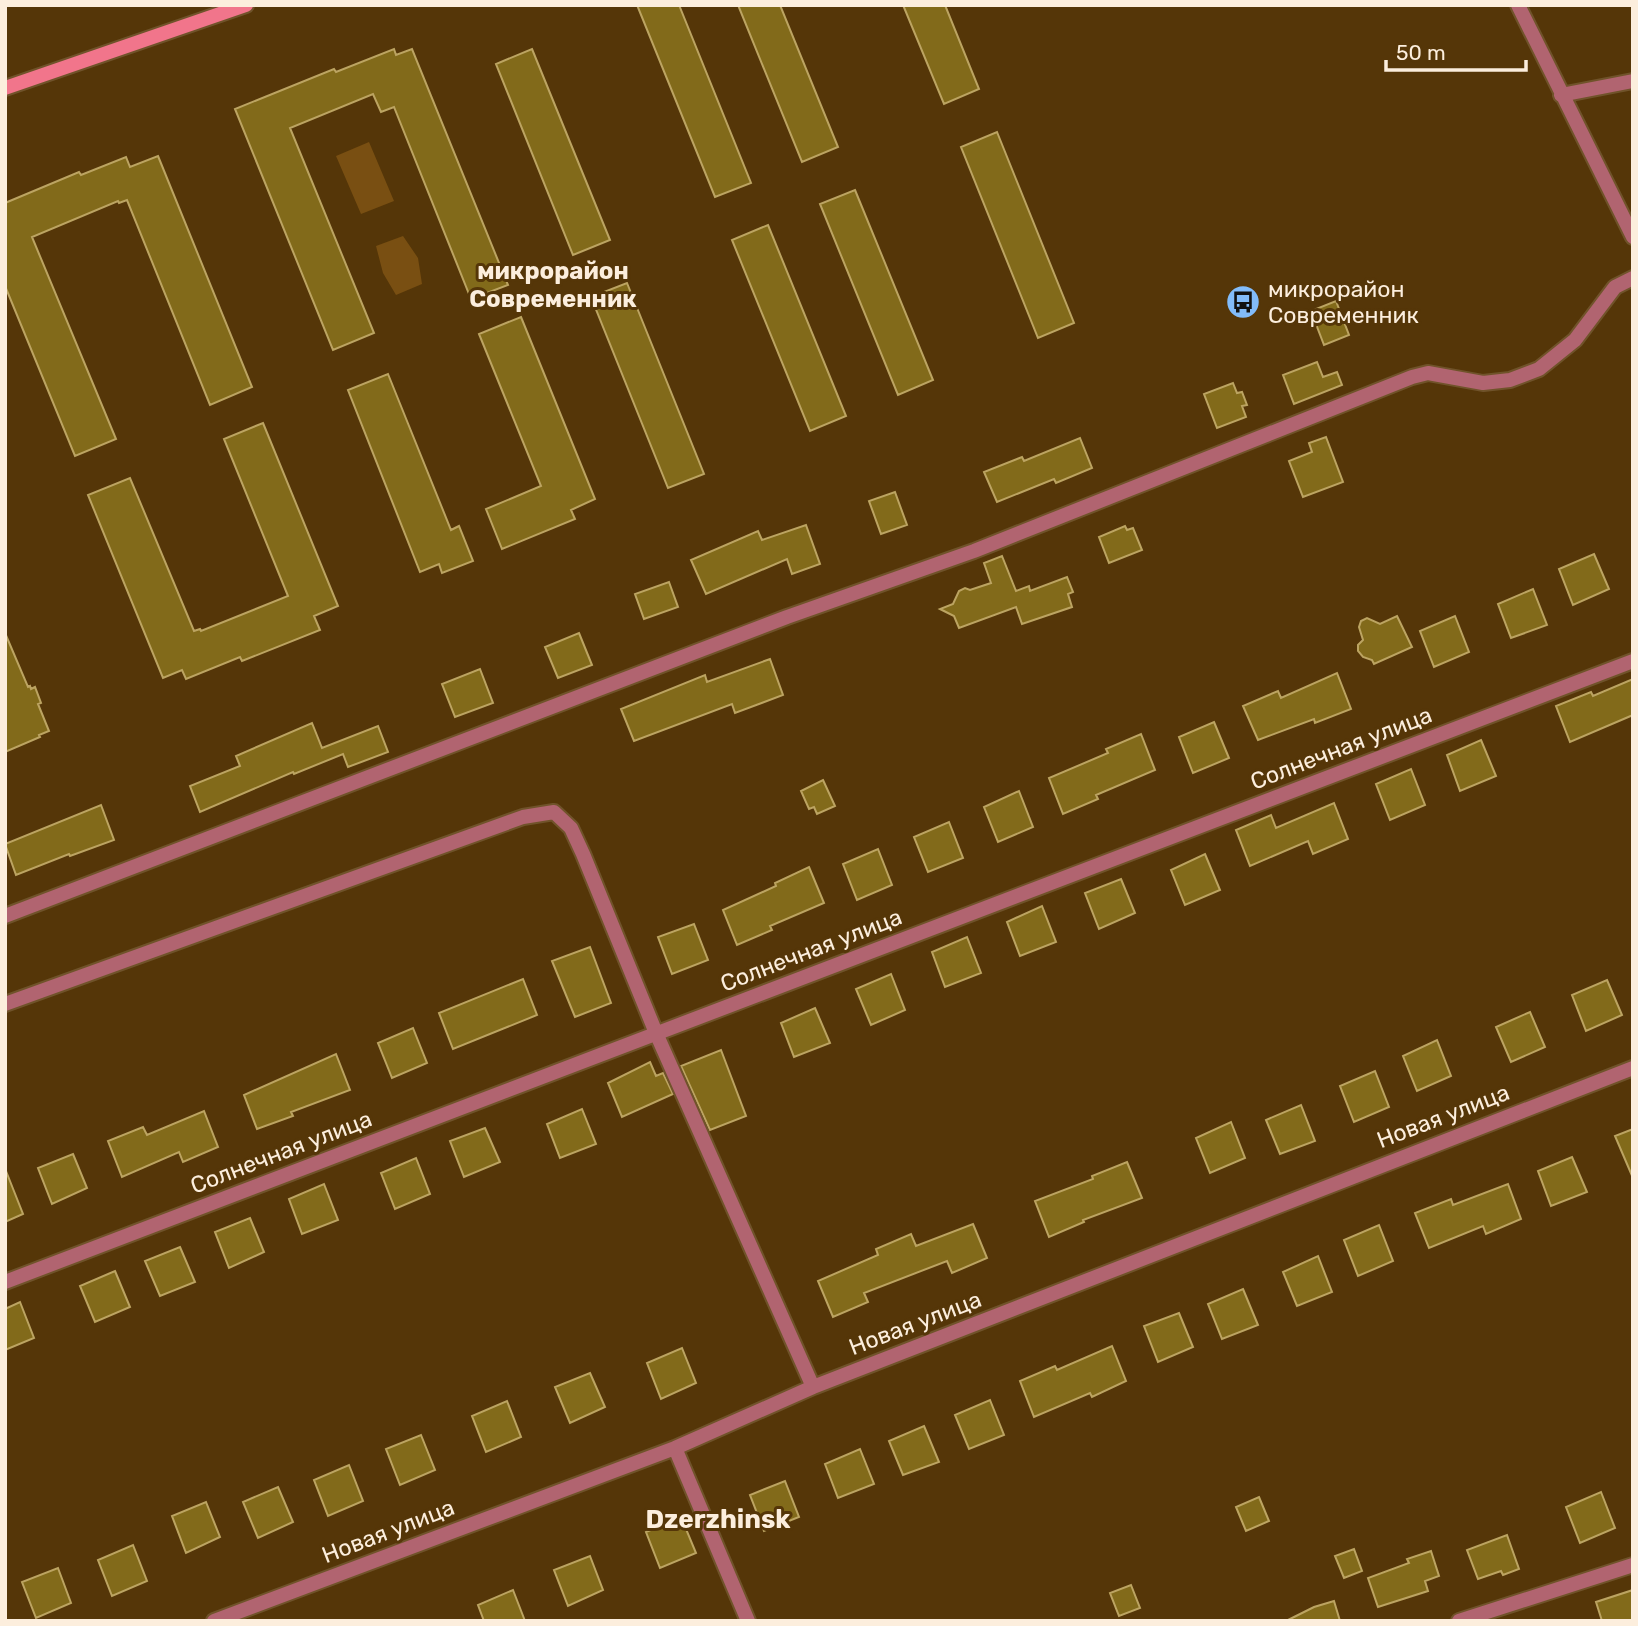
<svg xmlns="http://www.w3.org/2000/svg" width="1638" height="1626" viewBox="0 0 1638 1626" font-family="Rubik,sans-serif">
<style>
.green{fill:#794f12}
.building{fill:#826a1a;stroke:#bca462;stroke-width:2}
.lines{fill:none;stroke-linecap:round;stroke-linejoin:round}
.minor-casing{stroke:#70532a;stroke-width:18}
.tertiary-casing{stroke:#70532a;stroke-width:18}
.secondary-casing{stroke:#70532a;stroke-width:18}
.minor{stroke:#b16470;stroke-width:14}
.tertiary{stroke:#b16470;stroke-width:14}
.secondary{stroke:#f1758b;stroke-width:14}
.labels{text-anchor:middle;stroke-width:6;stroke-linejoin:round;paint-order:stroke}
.poi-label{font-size:23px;fill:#fceedd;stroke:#553608;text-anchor:start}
.street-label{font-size:23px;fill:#fceedd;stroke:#553608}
.neighbourhood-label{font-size:24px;font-weight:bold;fill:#fceedd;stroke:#553608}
.quarter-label{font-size:26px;font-weight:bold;fill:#fceedd;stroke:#553608}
</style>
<rect width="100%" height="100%" fill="#553608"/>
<path class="green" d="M 369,142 L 394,201 L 361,214 L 336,156 Z
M 403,236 L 418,258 L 422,284 L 396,295 L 383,273 L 376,246 Z"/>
<path class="building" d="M 637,5 L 679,5 L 751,183 L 715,197 Z
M 738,5 L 780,5 L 838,147 L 802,162 Z
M 903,5 L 945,5 L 979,89 L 944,104 Z
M 394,49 L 396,55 L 412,49 L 508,285 L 471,299 L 394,107 L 381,112 L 373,94 L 290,128 L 374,333 L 333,350 L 235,109 L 334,69 L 336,72 Z
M 532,49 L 610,240 L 573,255 L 496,64 Z
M 997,132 L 1074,323 L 1038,338 L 961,147 Z
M 158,156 L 252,387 L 210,405 L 127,200 L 119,203 L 118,201 L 32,237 L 116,439 L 75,456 L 5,286 L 5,203 L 79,172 L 81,175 L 126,157 L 130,167 Z
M 855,190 L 933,380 L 898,395 L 820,204 Z
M 768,225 L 846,416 L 810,431 L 732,240 Z
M 627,283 L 704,474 L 668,488 L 591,297 Z
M 1336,301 L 1349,335 L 1324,345 L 1311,311 Z
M 521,317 L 595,499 L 571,510 L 575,519 L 502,549 L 486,509 L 541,486 L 479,334 Z
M 1317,362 L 1323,377 L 1337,372 L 1342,385 L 1294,404 L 1283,375 Z
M 388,374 L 451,530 L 459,526 L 473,561 L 442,573 L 439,564 L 420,572 L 348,390 Z
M 1233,383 L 1237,393 L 1242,392 L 1247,405 L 1242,406 L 1246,417 L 1217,428 L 1204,394 Z
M 263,423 L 338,606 L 314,616 L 320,630 L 242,661 L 240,657 L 186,679 L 182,670 L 163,678 L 88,495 L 130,478 L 194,631 L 200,629 L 201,631 L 288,596 L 224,439 Z
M 1326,437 L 1343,482 L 1303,497 L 1289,461 L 1312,452 L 1309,443 Z
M 1080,438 L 1092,468 L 1056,483 L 1054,479 L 997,502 L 984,472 L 1022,457 L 1024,461 Z
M 895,492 L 907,525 L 881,534 L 869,501 Z
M 806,525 L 820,564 L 792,574 L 787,559 L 706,594 L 691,560 L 758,531 L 762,540 Z
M 1125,526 L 1127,530 L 1133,528 L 1142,550 L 1109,563 L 1099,537 Z
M 1594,554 L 1609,589 L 1573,605 L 1559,569 Z
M 1002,556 L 1016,591 L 1029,586 L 1030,591 L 1067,577 L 1073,592 L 1068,594 L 1072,607 L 1022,624 L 1016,607 L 959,628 L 954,616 L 940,609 L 953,604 L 959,591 L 965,588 L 970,590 L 991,583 L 984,563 Z
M 669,582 L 678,607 L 644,619 L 635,594 Z
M 1533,589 L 1547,625 L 1511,638 L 1498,604 Z
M 1397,616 L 1412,647 L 1374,664 L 1372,660 L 1363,657 L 1358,651 L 1358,645 L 1363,640 L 1359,627 L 1361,621 L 1367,618 L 1380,624 Z
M 1455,616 L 1469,652 L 1434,667 L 1420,631 Z
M 5,633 L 28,687 L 30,686 L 31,689 L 35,687 L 41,703 L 38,704 L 49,731 L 39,735 L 40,737 L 5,752 Z
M 579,633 L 592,665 L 558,678 L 545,647 Z
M 770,659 L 783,695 L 735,713 L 732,704 L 634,741 L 621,709 L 705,675 L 707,682 Z
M 480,669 L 493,703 L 455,717 L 442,684 Z
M 1337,673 L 1351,709 L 1315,723 L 1314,719 L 1258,740 L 1243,706 L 1278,691 L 1281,698 Z
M 1633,679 L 1633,715 L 1570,742 L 1556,706 L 1591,692 L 1593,696 Z
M 1214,722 L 1229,758 L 1193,773 L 1179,737 Z
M 312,723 L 322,748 L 378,726 L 388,752 L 348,767 L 343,754 L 294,774 L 293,772 L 200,812 L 190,786 L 240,766 L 236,756 Z
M 1141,734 L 1155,770 L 1096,795 L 1098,799 L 1063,814 L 1049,778 L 1108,753 L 1106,749 Z
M 1481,740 L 1496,776 L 1460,791 L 1447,755 Z
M 1411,769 L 1425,805 L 1390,820 L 1376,784 Z
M 823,780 L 835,806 L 817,814 L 814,807 L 809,809 L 801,791 Z
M 1019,791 L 1033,827 L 998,842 L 984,807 Z
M 1334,803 L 1348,839 L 1313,854 L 1308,841 L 1250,866 L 1236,830 L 1271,815 L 1276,828 Z
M 101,805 L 114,840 L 70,856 L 69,854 L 16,875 L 5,844 Z
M 949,822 L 963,858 L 928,872 L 914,837 Z
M 878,849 L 892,885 L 857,900 L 843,864 Z
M 1205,854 L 1220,890 L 1185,905 L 1171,870 Z
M 809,867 L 824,903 L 770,926 L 772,930 L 737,945 L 723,910 L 776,886 L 775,883 Z
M 1121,879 L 1135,913 L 1099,929 L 1085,893 Z
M 1042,906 L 1056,942 L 1020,956 L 1007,922 Z
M 694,924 L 708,960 L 672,974 L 658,937 Z
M 967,937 L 981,973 L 945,987 L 932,952 Z
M 590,947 L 611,1003 L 575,1017 L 552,961 Z
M 891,974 L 905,1010 L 871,1025 L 856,989 Z
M 523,979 L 537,1015 L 453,1049 L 439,1013 Z
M 1607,980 L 1622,1015 L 1586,1031 L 1572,995 Z
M 815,1008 L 830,1043 L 794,1057 L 781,1023 Z
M 1530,1012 L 1545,1047 L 1511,1062 L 1496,1027 Z
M 413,1028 L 427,1063 L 392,1078 L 378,1043 Z
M 1437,1040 L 1451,1076 L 1417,1091 L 1403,1056 Z
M 721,1050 L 746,1116 L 710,1130 L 681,1066 Z
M 336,1054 L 350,1090 L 291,1112 L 293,1116 L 257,1129 L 244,1095 Z
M 650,1062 L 656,1076 L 663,1073 L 673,1094 L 622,1117 L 608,1083 Z
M 1375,1071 L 1389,1107 L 1354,1122 L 1340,1086 Z
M 1301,1105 L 1315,1141 L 1280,1154 L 1266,1120 Z
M 582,1109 L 596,1144 L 560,1158 L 547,1124 Z
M 204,1111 L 218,1147 L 183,1162 L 179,1152 L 122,1177 L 108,1141 L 143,1127 L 147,1135 Z
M 1231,1122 L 1245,1158 L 1210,1173 L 1196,1138 Z
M 485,1128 L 500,1162 L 464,1177 L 450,1141 Z
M 1633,1129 L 1633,1178 L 1615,1136 Z
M 73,1154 L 87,1188 L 52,1204 L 38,1168 Z
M 1572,1157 L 1587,1192 L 1551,1206 L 1538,1171 Z
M 416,1158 L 430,1194 L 395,1209 L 381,1173 Z
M 1127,1162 L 1142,1198 L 1083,1220 L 1084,1222 L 1049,1237 L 1035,1201 L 1093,1179 L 1092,1176 Z
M 6,1171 L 23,1214 L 5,1222 L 5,1172 Z
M 324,1184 L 338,1220 L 302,1234 L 289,1199 Z
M 1508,1184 L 1521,1219 L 1486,1234 L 1483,1226 L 1429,1248 L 1415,1213 L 1451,1199 L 1453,1205 Z
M 250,1218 L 264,1252 L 229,1268 L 215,1232 Z
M 973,1224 L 987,1258 L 952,1273 L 947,1261 L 864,1293 L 868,1302 L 833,1317 L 818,1281 L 878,1255 L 876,1249 L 911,1234 L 916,1246 Z
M 1379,1225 L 1393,1261 L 1358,1276 L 1344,1240 Z
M 180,1247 L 195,1282 L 160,1296 L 145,1261 Z
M 1318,1256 L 1332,1292 L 1297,1306 L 1283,1272 Z
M 115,1271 L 130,1307 L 95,1322 L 80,1286 Z
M 1243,1289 L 1258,1325 L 1222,1339 L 1208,1304 Z
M 20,1302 L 34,1338 L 5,1350 L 5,1309 Z
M 1179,1313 L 1193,1347 L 1158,1362 L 1144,1326 Z
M 1112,1346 L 1126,1381 L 1092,1397 L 1090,1393 L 1034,1417 L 1020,1381 L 1055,1366 L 1057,1370 Z
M 682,1348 L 696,1383 L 661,1399 L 647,1363 Z
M 590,1373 L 605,1407 L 570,1423 L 555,1387 Z
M 990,1400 L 1004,1435 L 969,1449 L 955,1415 Z
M 507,1401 L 521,1437 L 486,1452 L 472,1416 Z
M 924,1426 L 939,1462 L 903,1475 L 889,1441 Z
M 421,1435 L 435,1470 L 400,1485 L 386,1449 Z
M 860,1449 L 874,1484 L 838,1498 L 825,1464 Z
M 349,1465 L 363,1501 L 328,1516 L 314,1480 Z
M 785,1481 L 799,1517 L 764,1531 L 750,1495 Z
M 278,1487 L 293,1522 L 258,1538 L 243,1502 Z
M 1601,1492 L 1615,1528 L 1580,1543 L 1566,1507 Z
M 1259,1497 L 1269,1521 L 1246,1531 L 1236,1507 Z
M 206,1502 L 220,1537 L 186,1553 L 172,1516 Z
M 681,1517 L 696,1553 L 660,1568 L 646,1532 Z
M 1507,1535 L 1519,1569 L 1503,1575 L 1501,1571 L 1478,1579 L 1467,1550 Z
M 133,1545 L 147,1581 L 112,1596 L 98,1560 Z
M 1354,1549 L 1362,1571 L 1344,1578 L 1335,1556 Z
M 1431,1551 L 1439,1576 L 1425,1581 L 1428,1591 L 1378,1607 L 1368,1578 L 1409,1563 L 1407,1559 Z
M 590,1556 L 603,1590 L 568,1606 L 554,1570 Z
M 58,1568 L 71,1603 L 36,1618 L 22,1582 Z
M 1131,1585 L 1140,1608 L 1119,1616 L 1110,1593 Z
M 513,1590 L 525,1621 L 484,1621 L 478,1605 Z
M 1633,1590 L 1633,1621 L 1602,1621 L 1596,1602 Z
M 1334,1601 L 1340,1621 L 1286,1621 L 1314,1607 Z"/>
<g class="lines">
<g class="minor-casing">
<path id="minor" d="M 1518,5 L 1633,237
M 1561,95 L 1633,81
M 5,916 L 787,617 L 974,551 L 1412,377 L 1428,373 L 1483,383 L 1510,380 L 1539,369 L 1575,340 L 1615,287 L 1633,278
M 5,1004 L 523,817 L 554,812 L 571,828 L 583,854 L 656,1033 L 813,1387
M 5,1282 L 1633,661
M 675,1448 L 748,1621
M 214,1621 L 675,1448 L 813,1387 L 1633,1068"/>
</g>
<g class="tertiary-casing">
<path id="tertiary" d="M 1459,1621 L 1633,1565"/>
</g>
<g class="secondary-casing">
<path id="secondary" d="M 5,88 L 246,5"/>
</g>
<use href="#minor" class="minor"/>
<use href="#tertiary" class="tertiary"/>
<use href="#secondary" class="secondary"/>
</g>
<defs>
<g id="bus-disc" transform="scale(1.75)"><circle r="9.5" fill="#82bcfa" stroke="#553608"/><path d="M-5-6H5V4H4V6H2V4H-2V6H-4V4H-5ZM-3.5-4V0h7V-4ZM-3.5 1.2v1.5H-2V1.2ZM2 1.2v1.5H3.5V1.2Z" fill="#111"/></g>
</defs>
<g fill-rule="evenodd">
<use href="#bus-disc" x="1243" y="302"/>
</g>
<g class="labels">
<g class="poi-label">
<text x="1268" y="297">микрорайон<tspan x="1268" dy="26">Современник</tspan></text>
</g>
<g class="street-label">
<text transform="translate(1341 748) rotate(-21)" y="8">Солнечная улица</text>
<text transform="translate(811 950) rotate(-21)" y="8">Солнечная улица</text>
<text transform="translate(1443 1116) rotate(-21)" y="8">Новая улица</text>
<text transform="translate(281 1152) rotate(-21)" y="8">Солнечная улица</text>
<text transform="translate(915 1323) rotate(-21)" y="8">Новая улица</text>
<text transform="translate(388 1531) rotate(-21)" y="8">Новая улица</text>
</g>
<g class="neighbourhood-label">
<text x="553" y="279">микрорайон<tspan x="553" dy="28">Современник</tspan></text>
</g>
<g class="quarter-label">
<text x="718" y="1528">Dzerzhinsk</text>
</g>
</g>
<rect width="1638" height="1626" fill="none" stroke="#fceedd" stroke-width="14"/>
<path d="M1386 60v10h140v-10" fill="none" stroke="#fceedd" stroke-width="3.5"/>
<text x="1396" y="60" font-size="21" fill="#fceedd" stroke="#553608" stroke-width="5" paint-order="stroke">50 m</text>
</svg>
